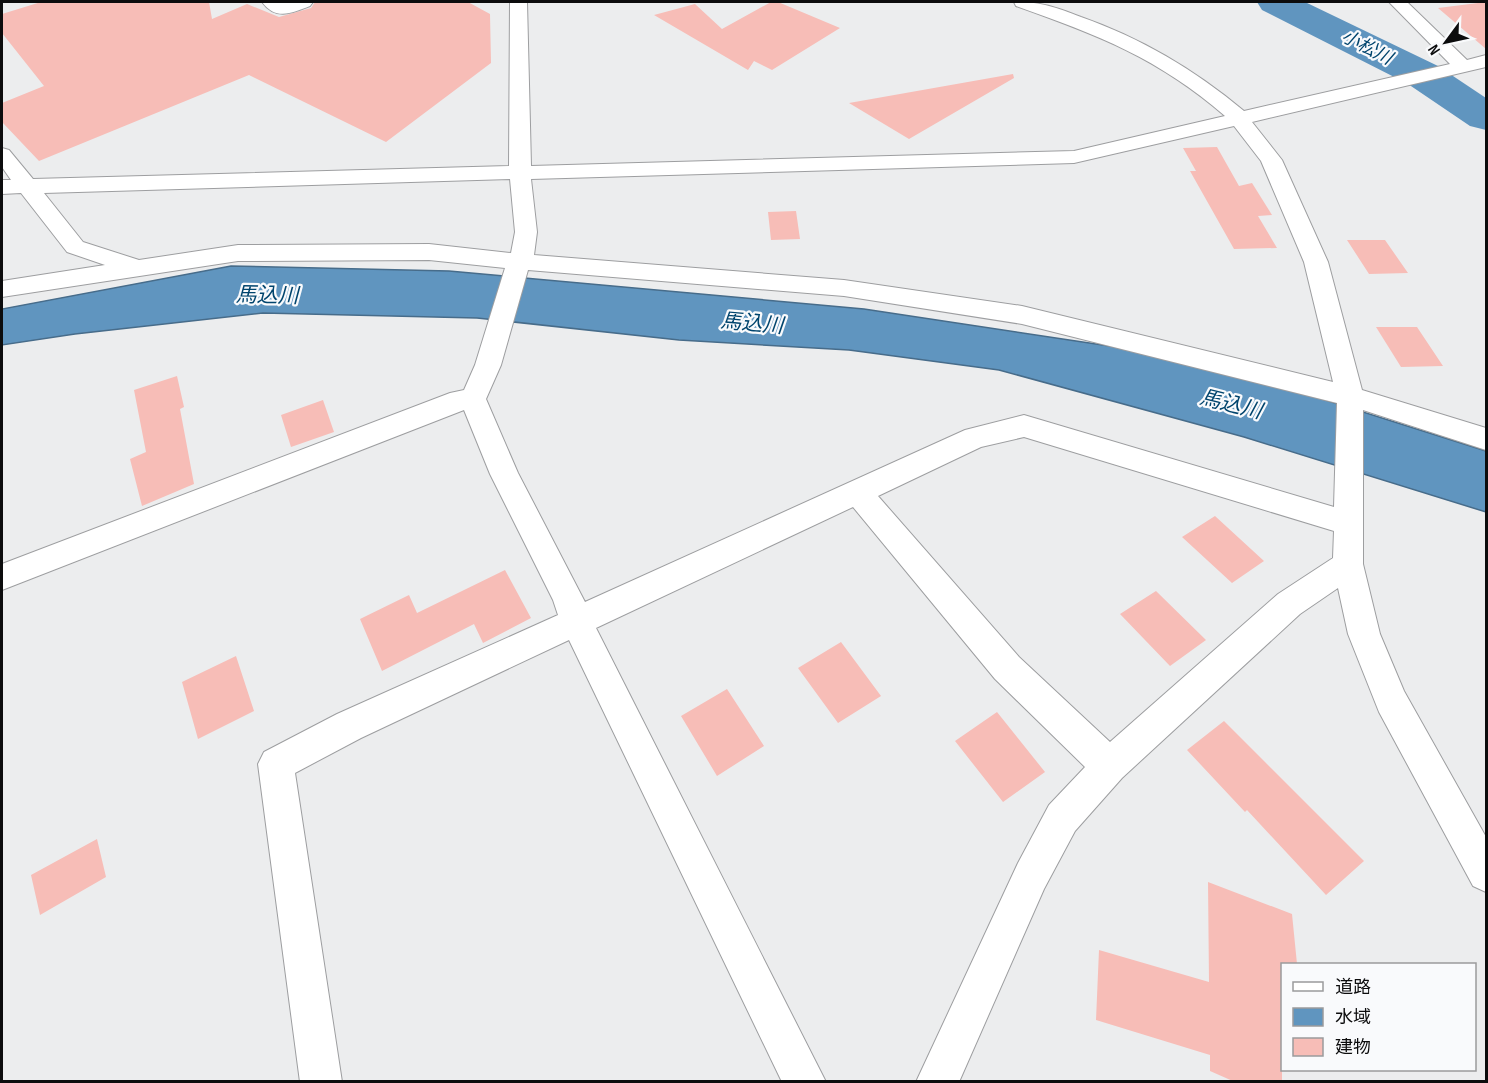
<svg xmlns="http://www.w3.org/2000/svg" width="1488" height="1083" viewBox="0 0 1488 1083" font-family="'Sofia Sans Condensed','Noto Sans JP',sans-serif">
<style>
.water{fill:#6095bf;stroke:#476c8a;stroke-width:1.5}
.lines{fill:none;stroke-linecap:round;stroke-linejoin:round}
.river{fill:#6095bf;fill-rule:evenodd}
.building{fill:#f7bdb7}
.minor-casing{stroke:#9d9ea0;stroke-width:2}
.minor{fill:#fff;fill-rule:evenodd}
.labels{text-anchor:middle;stroke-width:4.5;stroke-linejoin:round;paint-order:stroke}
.far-water-label{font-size:18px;font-style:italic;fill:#00446d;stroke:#f9fafc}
.water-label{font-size:21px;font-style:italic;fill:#00446d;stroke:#f9fafc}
</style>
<rect width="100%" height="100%" fill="#ecedee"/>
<path class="water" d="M 231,266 L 449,271 L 864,309 L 1196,359 L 1486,451 L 1486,512 L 1244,437 L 999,370 L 849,350 L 679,340 L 477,318 L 263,313 L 75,334 L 2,345 L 2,309 Z"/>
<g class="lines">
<path class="river" d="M 1257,2 L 1305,2 L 1438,66 L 1486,98 L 1486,130 L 1470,126 L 1408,84 L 1262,10 Z"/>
</g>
<path class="building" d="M 41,2 L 209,2 L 212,19 L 247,4 L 279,17 L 311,8 L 315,2 L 468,2 L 490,14 L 491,63 L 386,142 L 249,75 L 39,161 L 2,122 L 2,103 L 44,86 L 2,33 L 2,14 Z
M 771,2 L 778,2 L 840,28 L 772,70 L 754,61 L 748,70 L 654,15 L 695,4 L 722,29 Z
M 1486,2 L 1486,49 L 1438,8 Z
M 1013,74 L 1014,78 L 909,139 L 849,103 Z
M 1217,147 L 1239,186 L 1252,183 L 1272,215 L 1258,216 L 1277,248 L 1234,249 L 1190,171 L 1196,171 L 1183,148 Z
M 796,211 L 800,239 L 771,240 L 768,212 Z
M 1347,240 L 1385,240 L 1408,273 L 1369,274 Z
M 1376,327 L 1417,327 L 1443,366 L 1401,367 Z
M 177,376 L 184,407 L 180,409 L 194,484 L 142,506 L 130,459 L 146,452 L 134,390 Z
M 323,400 L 334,432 L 291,447 L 281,415 Z
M 1215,516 L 1264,561 L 1232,583 L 1182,537 Z
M 505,570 L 531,618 L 483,643 L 474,624 L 382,671 L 360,619 L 409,595 L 417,613 Z
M 1156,591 L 1206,640 L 1170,666 L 1120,614 Z
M 841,642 L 881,696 L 838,723 L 798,668 Z
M 236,656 L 254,711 L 198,739 L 182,682 Z
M 727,689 L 764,746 L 717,776 L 681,716 Z
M 997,712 L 1045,772 L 1003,802 L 955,741 Z
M 1224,721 L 1364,861 L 1326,895 L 1247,810 L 1245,812 L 1187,750 Z
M 97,839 L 106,877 L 40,915 L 31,875 Z
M 1208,882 L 1292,914 L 1297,964 L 1282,964 L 1282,1082 L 1235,1082 L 1210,1071 L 1210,1055 L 1096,1020 L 1099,950 L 1209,982 Z"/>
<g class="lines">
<g class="minor-casing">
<path id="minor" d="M 262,2 L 313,2 L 310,6 C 292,13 276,21 262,2 Z
M 510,2 L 527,2 L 531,166 L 1074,151 L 1225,116 C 1158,58 1098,35 1016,6 L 1014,2 C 1042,2 1055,7 1081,17 C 1141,38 1195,70 1244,111 L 1450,64 L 1389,2 L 1407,2 L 1467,60 L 1486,55 L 1486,67 L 1252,122 L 1282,160 L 1328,262 L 1362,390 L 1486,428 L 1486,450 L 1363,410 L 1363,564 L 1380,634 L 1404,691 L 1486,837 L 1486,892 L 1473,886 L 1379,712 L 1348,634 L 1338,588 L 1300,614 L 1122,778 L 1075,831 L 1044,889 L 959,1082 L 916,1082 L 1018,863 L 1049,805 L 1085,767 L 995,679 L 853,507 L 596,628 L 826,1082 L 782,1082 L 569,640 L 361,738 L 295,773 L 342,1082 L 300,1082 L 258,764 L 264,752 L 337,714 L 558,615 L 553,600 L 490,474 L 464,410 L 2,590 L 2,564 L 450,393 L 464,390 L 475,365 L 505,268 L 429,260 L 238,261 L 2,297 L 2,281 L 105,265 L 67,252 L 21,193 L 2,194 L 2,180 L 11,180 L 2,167 L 2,148 L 9,150 L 33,179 L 509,166 ZM 1234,126 L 1261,161 L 1304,262 L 1333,382 L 1022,306 L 844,280 L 534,255 L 537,232 L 531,179 L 1074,163 ZM 510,179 L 515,232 L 511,253 L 429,244 L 238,245 L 139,260 L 83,242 L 44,193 ZM 528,270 L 844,296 L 1022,324 L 1337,403 L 1334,507 L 1024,415 L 965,430 L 585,602 L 518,473 L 486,399 L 501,365 ZM 1024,437 L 1334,531 L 1333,558 L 1278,594 L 1110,742 L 1019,657 L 878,496 L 981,447 Z"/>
</g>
<use href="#minor" class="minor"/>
</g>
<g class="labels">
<g class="far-water-label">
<text transform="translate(1367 47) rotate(27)" y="6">小松川</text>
</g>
<g class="water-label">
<text transform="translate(267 295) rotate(1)" y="7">馬込川</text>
<text transform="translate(752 323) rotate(5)" y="7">馬込川</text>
<text transform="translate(1231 404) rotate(14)" y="7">馬込川</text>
</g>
</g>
<rect width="1488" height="1083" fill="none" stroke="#0c0c0d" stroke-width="6"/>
<rect x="1281" y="963" width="195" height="108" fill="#f9fafc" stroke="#9a9b9c" stroke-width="1.5"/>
<rect x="1293" y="982" width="30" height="9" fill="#ffffff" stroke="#9a9b9c" stroke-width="1.5"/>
<text x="1335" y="993" font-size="18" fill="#0c0c0d">道路</text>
<rect x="1293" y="1008" width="30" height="18" fill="#6095bf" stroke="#9a9b9c" stroke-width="1.5"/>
<text x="1335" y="1023" font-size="18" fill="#0c0c0d">水域</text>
<rect x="1293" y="1038" width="30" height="18" fill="#f7bdb7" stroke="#9a9b9c" stroke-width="1.5"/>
<text x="1335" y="1053" font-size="18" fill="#0c0c0d">建物</text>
<g transform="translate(1446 42) rotate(237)" stroke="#f9fafc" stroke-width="4.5" paint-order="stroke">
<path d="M0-4.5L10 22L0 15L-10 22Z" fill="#0c0c0d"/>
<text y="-9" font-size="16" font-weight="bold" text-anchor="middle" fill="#0c0c0d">N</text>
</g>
</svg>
